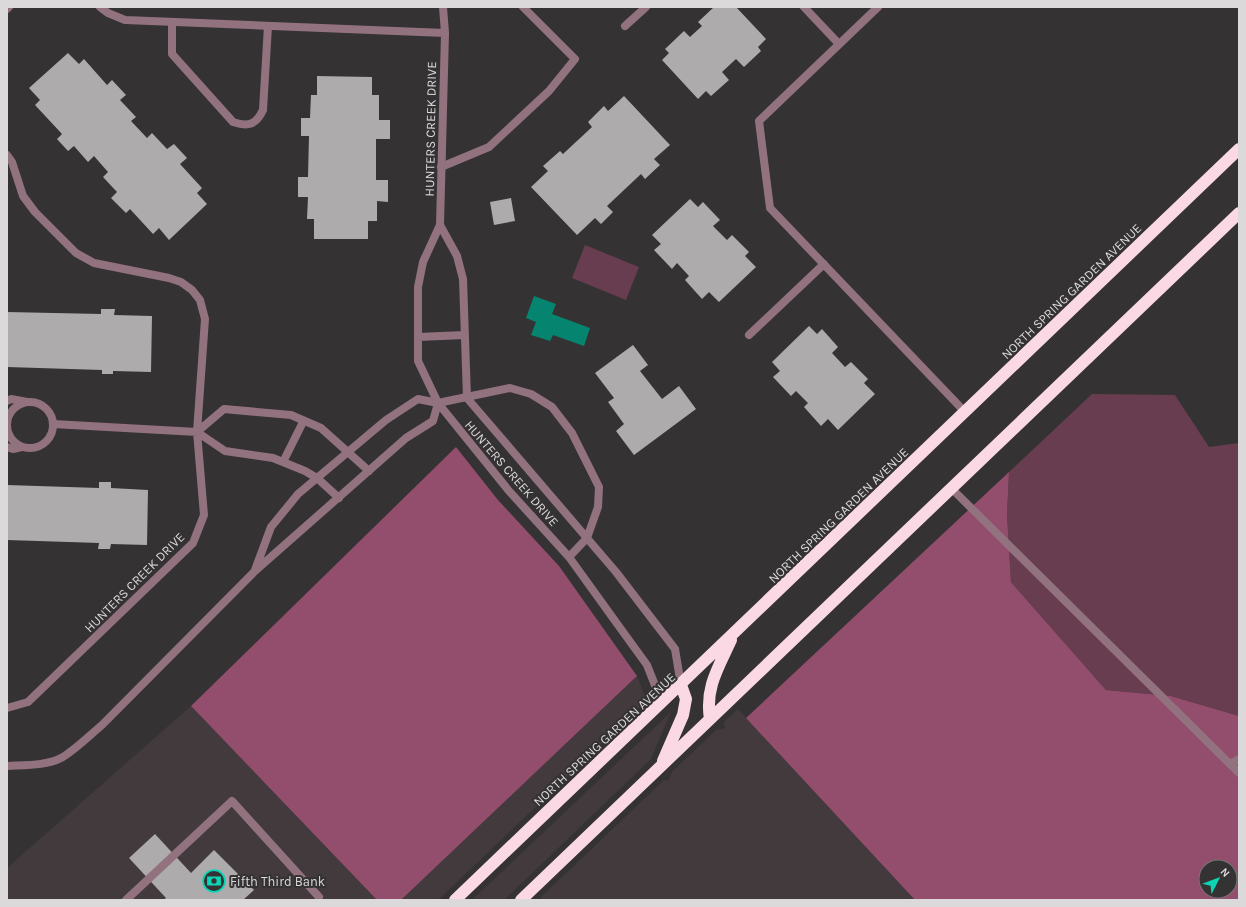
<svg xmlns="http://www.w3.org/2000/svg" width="1246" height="907" viewBox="0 0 1246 907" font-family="Karla,sans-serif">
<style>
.built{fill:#433a3d}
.green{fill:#673d4f}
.forest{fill:#934d6d;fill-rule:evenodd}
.water{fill:#058570}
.building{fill:#aeabac}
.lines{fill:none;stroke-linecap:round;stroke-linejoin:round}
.lane{stroke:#93727f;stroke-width:8}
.street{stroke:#93727f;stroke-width:8}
.highway{stroke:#fad9e5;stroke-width:12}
.labels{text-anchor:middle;stroke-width:4;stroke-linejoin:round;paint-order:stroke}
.street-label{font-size:13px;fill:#dbd9da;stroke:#353233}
.poi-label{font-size:13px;fill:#dbd9da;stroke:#353233;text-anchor:start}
</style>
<rect width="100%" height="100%" fill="#353233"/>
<path class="built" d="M 637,676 L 647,701 L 438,900 L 401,900 Z
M 191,706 L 377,900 L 7,900 L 7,868 Z
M 738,709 L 915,900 L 538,900 L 664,780 L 668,781 L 672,772 L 716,730 L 725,728 L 724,722 Z
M 671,712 L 651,759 L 504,900 L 472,900 Z"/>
<path class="green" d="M 585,245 L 639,267 L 626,300 L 572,278 Z
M 1092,394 L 1175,395 L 1209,447 L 1239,443 L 1239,716 L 1171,696 L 1106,690 L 1011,582 L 1007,515 L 1009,472 Z"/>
<path class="forest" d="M 456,447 L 498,500 L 559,566 L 637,676 L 401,900 L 377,900 L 191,706 Z
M 1009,472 L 1007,515 L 1011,582 L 1106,690 L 1171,696 L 1239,716 L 1239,900 L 915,900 L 746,718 ZM 1206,867 L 1230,867 L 1230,891 L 1206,891 Z"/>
<path class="water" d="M 534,296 L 556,304 L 552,314 L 590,328 L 584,346 L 553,335 L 550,341 L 531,335 L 536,322 L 526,318 Z"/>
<path class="building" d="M 714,7 L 736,7 L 766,39 L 758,47 L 761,51 L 744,67 L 736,59 L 722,72 L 729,80 L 711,96 L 706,91 L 698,99 L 662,60 L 669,53 L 665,49 L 684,31 L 690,37 L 702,26 L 698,22 Z
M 68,53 L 79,64 L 84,59 L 107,85 L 112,80 L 126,95 L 120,100 L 136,117 L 131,121 L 147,138 L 152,133 L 167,149 L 174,144 L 187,158 L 180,164 L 202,188 L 197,193 L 207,204 L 169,240 L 159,228 L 153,234 L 130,209 L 126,213 L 111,198 L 117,192 L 103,177 L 108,172 L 94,156 L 88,162 L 74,146 L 68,151 L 57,139 L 62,134 L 35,105 L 40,100 L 29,88 Z
M 317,76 L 372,77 L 372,95 L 379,95 L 379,120 L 390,120 L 390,139 L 376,139 L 376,180 L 388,180 L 388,202 L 377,201 L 377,221 L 368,221 L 368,239 L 314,239 L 314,219 L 307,219 L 308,197 L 298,197 L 298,177 L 308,177 L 309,136 L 301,136 L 301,118 L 310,118 L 311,95 L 317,95 Z
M 624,96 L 670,145 L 654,159 L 660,165 L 645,179 L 641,174 L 607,206 L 613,212 L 601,224 L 595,218 L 577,235 L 531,187 L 548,171 L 543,166 L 560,151 L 563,154 L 592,127 L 588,122 L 604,106 L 608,111 Z
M 511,198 L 515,221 L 494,225 L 490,202 Z
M 690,199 L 698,207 L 703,202 L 720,220 L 713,226 L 727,240 L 732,235 L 749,252 L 745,256 L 756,267 L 719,302 L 709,292 L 702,299 L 685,280 L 689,276 L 677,263 L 672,269 L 654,250 L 661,244 L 652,235 Z
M 101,309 L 115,309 L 114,315 L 152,316 L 151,372 L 113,371 L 113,374 L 102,374 L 102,370 L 7,367 L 7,312 L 101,314 Z
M 809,326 L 817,334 L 822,329 L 838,347 L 832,353 L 845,367 L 851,362 L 868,379 L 864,383 L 875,394 L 838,430 L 828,419 L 821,426 L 804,407 L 808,403 L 796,391 L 791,396 L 773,377 L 780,371 L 772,362 Z
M 633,345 L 648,365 L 640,371 L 662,399 L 679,386 L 696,409 L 634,455 L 616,431 L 624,424 L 608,402 L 614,398 L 595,373 Z
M 99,482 L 111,482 L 111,488 L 148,490 L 147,545 L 111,544 L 110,549 L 98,549 L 99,543 L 7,540 L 7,485 L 99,488 Z
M 155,834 L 191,873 L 214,850 L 254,890 L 243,900 L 163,900 L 166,898 L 129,858 Z"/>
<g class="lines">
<path class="lane" d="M 804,7 L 839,44
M 878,7 L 759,121 L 770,208 L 965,412
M 7,9 L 9,7
M 172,22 L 172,54 L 233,122 C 248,127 256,125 263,110 L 268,26
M 625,26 L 646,7
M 441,167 L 489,147 L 549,91 L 575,59 L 523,7
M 749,335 L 824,264
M 7,401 L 11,399 L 27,402
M 7,447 L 13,449 L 22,447
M 1230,764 L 1239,759
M 126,900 L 232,801 L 319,897"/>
<path class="street" d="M 100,7 L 108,13 L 125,20 L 445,33 L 443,7
M 445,33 L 440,225 L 423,262 L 418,287 L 418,361 L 438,403 L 509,491 L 569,557 L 618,625 L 647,665 L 662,703
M 7,155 L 12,162 L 23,196 L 35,212 L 76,253 L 94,263 L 169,278 L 181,282 L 192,290 L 200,300 L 205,319 L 197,432 L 204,515 L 193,543 L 28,702 L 7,708
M 440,225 L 457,256 L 463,279 L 467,398 L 616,572 L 675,649 L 681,685
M 418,337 L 465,335
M7 425a23 23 0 1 1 46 0a23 23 0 1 1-46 0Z
M 53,424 L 197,432 L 225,451 L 273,458 L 305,471 L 317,478 L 339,498
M 197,432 L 224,409 L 291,415 L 321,428 L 369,471
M 283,462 L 303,422
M 952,489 L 1239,773
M 255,570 L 271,527 L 298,494 L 386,420 L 418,399 L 438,403 L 510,388 L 531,394 L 552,407 L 572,433 L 599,487 L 598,507 L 587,538 L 569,557
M 7,766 C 25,765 47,766 63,757 C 77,748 89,736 102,725 L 255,571 L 406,438 L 433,421 L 438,403"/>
<path class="highway" d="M 710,719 C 705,688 718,668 731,640
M 663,761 L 683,715 L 686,699 L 681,685
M 455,900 L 1239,149
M 521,900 L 1239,213"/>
</g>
<defs>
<g id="bank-ring" transform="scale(1.15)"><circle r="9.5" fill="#353233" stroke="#0bd5b5" stroke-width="1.5"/><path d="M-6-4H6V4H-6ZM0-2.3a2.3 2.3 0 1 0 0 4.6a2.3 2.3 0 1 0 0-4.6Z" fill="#0bd5b5"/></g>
</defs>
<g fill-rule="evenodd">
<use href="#bank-ring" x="214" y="881"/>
</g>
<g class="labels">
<g class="street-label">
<text transform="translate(430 129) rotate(-89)" y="5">HUNTERS CREEK DRIVE</text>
<text transform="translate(1071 291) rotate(-44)" y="5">NORTH SPRING GARDEN AVENUE</text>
<text transform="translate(512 473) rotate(49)" y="5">HUNTERS CREEK DRIVE</text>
<text transform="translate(838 515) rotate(-44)" y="5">NORTH SPRING GARDEN AVENUE</text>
<text transform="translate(134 582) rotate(-45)" y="5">HUNTERS CREEK DRIVE</text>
<text transform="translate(604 739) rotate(-43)" y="5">NORTH SPRING GARDEN AVENUE</text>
</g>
<g class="poi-label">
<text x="230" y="886">Fifth Third Bank</text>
</g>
</g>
<rect width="1246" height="907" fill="none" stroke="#dbd9da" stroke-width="16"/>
<g transform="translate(1218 879) rotate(48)"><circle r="19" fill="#353233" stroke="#777576"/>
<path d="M0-3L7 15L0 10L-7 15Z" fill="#0bd5b5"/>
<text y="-6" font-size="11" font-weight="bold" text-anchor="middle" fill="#dbd9da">N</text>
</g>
</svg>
